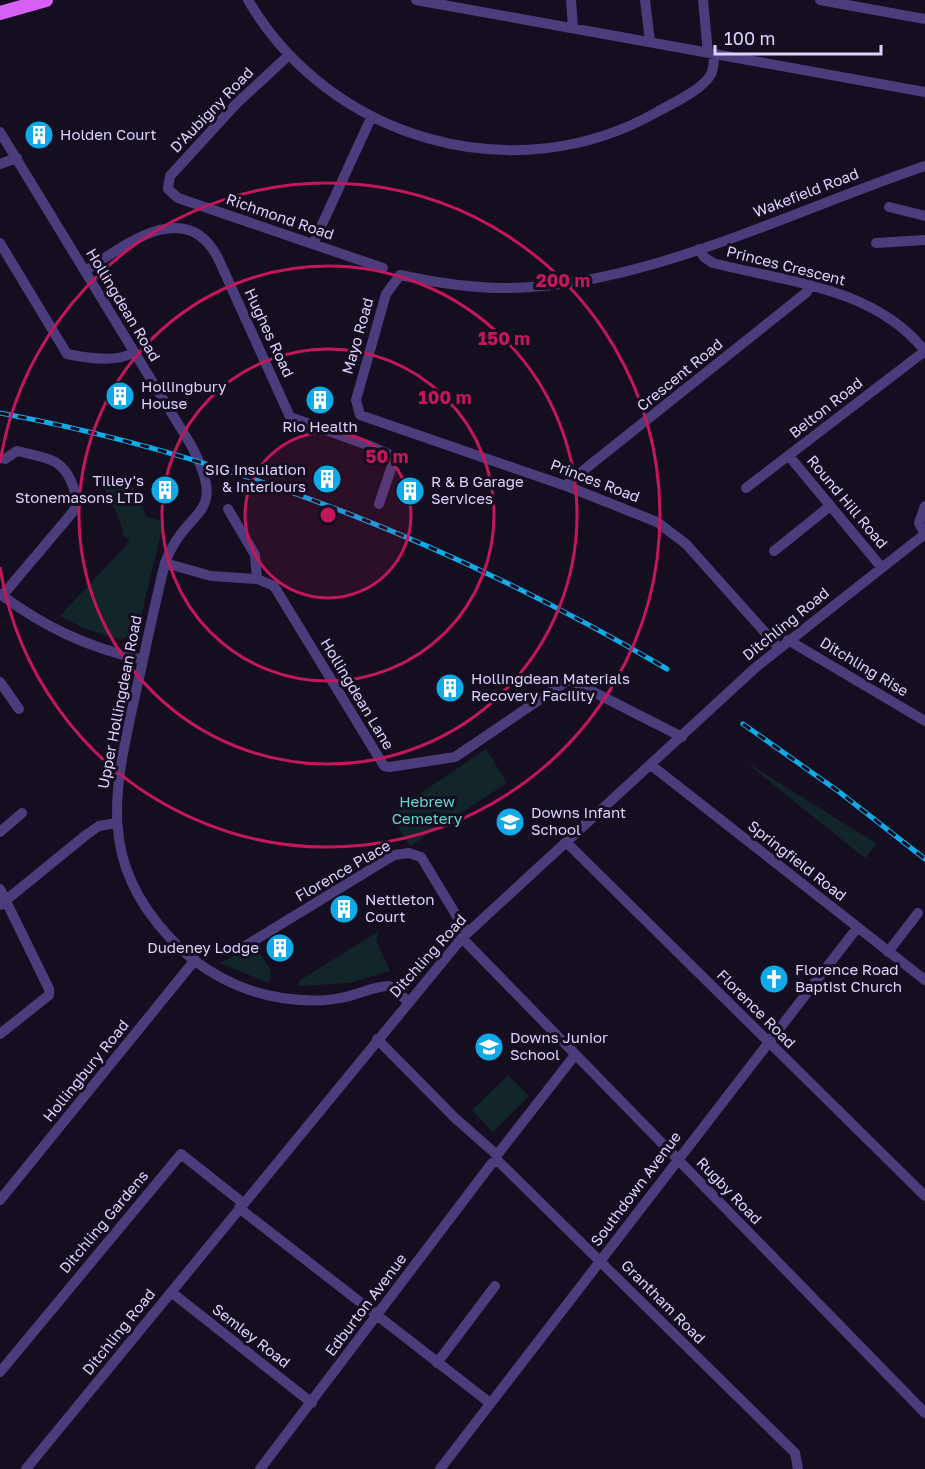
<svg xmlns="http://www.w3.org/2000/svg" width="925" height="1469" viewBox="0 0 925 1469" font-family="'Golos Text',sans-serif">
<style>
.green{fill:#12262a}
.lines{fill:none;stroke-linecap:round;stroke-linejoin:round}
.minor{stroke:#4b3d7c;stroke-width:10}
.major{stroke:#d860f4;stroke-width:14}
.rail-casing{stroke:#10aae9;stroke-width:5}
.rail{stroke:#150e20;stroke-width:3;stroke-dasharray:9;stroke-linecap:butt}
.ring{fill:none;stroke:#c2185b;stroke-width:3}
.labels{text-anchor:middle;stroke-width:6;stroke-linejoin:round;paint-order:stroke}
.street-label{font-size:15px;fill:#ded1fc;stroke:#150e20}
.poi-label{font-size:15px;fill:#ded1fc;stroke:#150e20;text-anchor:start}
.park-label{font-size:15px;fill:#62d6cf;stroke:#150e20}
.centre{fill:#c2185b;stroke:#150e20;stroke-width:3}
.ring-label{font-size:18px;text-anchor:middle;font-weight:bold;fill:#c2185b;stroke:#150e20;stroke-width:6;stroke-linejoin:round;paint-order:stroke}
</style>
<rect width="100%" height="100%" fill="#150e20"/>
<path class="green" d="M 117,477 L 130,481 L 147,517 L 163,521 L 163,524 L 139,625 L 131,635 L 121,640 L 83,628 L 60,616 L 130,541 L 123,536 C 122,517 109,501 102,483 Z
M 486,749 L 507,783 L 410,846 L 390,814 Z
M 744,761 L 877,844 L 865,858 Z
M 379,931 L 376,941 L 390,971 L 349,983 L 299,986 L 299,981 Z
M 255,945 L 271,971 L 269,983 L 220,963 Z
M 508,1075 L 529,1096 L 493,1132 L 472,1110 Z"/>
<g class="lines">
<path class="minor" d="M 248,0 C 330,140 515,193 657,112 C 673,103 700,91 710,76 C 714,70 714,61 714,54
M 416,0 L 925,92
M 571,0 L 573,28
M 645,0 L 650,41
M 703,0 L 708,53
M 820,0 L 925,19
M 289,55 L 236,104 L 170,176 L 168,189 L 178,198 L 383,268
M 0,132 L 191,445 C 230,520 187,504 165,563 C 154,607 145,652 135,696 C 114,791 97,860 171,939 C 199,970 241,992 282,998 C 302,1001 325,1002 345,997 C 360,994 374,986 389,986 L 408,1001
M 0,164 L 17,158
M 889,207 L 925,216
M 0,243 L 67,354 C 86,358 118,363 134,352
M 876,243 L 925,240
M 313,244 L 371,118
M 699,249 L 704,257 L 713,263 C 787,282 874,287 925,351
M 85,271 C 125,245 186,196 218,258 L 290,417 L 373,447 L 395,457 L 379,504
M 789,456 L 882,568
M 569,487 L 570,481 L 807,292 L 809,285
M 746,488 L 925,351
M 925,506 L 919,523 L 925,534
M 228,509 L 255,555 L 257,579 L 274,586 L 384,766 L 390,767 L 455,757 L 567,681 L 572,681 L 682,737
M 774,551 L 830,506
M 165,563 L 211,576 L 257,579
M 0,594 C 46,628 87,647 143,660
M 2,596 L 72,513 C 79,504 77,497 73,486 C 63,457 45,458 17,451 L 5,459
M 788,640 L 925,721
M 779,648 L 686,544 L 657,522 L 569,487 L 360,415 L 356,400 L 386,294 L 400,275 C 433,282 469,288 503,288 C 641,289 796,209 925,166
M 0,682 L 19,709
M 651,765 L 925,980
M 0,832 L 22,813
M 567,843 L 925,1196
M 0,889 L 49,989 L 49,995 L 0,1034
M 0,905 L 86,835 L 99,826 L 116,823
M 462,938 L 925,1413
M 237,951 L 394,855 L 409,853 L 421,857 L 467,933
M 888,952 L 918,913
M 377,1039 L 455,1118 L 497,1155 L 575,1055
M 0,1200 L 195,960
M 239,1208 L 490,1403
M 171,1292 L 312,1403
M 437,1363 L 495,1286
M 0,1372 L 181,1154 L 243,1203
M 26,1469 L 462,938 L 755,668 L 925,534
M 260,1469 L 492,1163 L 498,1161 L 795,1453 L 798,1469
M 440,1469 L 857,928"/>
<path class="major" d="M 0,13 L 46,0"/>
<g class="rail-casing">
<path id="rail" d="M 0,413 C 235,457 462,548 667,669
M 743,724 L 838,791 L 925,859"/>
</g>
<use href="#rail" class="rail"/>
</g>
<circle cx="328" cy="515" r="83" fill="#c2185b" fill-opacity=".12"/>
<g class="ring">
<circle cx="328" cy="515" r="83"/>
<circle cx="328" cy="515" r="166"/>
<circle cx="328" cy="515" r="249"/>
<path d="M0 463A332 332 0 1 1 0 567"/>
</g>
<defs>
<g id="building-disc" transform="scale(1.5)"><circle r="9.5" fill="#10aae9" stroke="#150e20"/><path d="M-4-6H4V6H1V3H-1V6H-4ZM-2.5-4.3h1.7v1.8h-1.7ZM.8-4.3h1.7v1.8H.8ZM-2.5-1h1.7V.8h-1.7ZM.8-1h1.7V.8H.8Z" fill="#fff"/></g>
<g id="school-disc" transform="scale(1.5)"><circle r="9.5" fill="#10aae9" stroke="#150e20"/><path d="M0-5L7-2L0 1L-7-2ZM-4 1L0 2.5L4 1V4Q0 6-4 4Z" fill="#fff"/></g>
<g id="church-disc" transform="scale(1.5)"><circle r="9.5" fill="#10aae9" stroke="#150e20"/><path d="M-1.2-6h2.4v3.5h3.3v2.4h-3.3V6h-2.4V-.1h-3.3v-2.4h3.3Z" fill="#fff"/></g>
</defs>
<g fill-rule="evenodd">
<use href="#building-disc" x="39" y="135"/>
<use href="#building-disc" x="120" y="396"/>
<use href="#building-disc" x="320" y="400"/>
<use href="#building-disc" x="327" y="479"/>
<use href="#building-disc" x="165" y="490"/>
<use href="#building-disc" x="410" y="491"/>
<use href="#building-disc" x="450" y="688"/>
<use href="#school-disc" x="510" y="822"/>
<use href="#building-disc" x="344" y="909"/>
<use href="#building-disc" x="280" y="948"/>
<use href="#church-disc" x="774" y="979"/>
<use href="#school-disc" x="489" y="1047"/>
</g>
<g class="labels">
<g class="street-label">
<text transform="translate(212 110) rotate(-46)" y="5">D'Aubigny Road</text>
<text transform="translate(806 193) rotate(-21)" y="5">Wakefield Road</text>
<text transform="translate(280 217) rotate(19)" y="5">Richmond Road</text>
<text transform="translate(786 266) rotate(14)" y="5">Princes Crescent</text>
<text transform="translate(123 305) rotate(59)" y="5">Hollingdean Road</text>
<text transform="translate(269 333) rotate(65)" y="5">Hughes Road</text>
<text transform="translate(358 336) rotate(-74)" y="5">Mayo Road</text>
<text transform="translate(680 375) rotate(-39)" y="5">Crescent Road</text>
<text transform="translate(826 408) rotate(-38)" y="5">Belton Road</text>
<text transform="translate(595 481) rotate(21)" y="5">Princes Road</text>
<text transform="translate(847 502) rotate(50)" y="5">Round Hill Road</text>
<text transform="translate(786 624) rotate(-39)" y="5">Ditchling Road</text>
<text transform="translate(864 667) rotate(31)" y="5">Ditchling Rise</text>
<text transform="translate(357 694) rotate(59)" y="5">Hollingdean Lane</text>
<text transform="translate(120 702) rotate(-79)" y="5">Upper Hollingdean Road</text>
<text transform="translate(797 861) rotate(38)" y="5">Springfield Road</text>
<text transform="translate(343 871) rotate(-30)" y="5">Florence Place</text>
<text transform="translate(428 956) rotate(-48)" y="5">Ditchling Road</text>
<text transform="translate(756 1009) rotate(45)" y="5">Florence Road</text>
<text transform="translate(86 1071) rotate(-51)" y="5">Hollingbury Road</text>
<text transform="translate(636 1189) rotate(-53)" y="5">Southdown Avenue</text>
<text transform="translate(729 1191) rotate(46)" y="5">Rugby Road</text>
<text transform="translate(104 1222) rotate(-50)" y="5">Ditchling Gardens</text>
<text transform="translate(663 1302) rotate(45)" y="5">Grantham Road</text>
<text transform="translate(366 1305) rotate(-53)" y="5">Edburton Avenue</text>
<text transform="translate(119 1332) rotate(-51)" y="5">Ditchling Road</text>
<text transform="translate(251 1336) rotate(38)" y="5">Semley Road</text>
</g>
<g class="poi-label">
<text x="60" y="140">Holden Court</text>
<text x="141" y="392">Hollingbury<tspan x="141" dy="17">House</tspan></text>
<text x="320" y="432" text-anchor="middle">Rio Health</text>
<text x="306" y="475" text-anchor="end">SIG Insulation<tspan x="306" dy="17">&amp; Interiours</tspan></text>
<text x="144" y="486" text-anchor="end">Tilley's<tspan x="144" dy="17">Stonemasons LTD</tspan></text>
<text x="431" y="487">R &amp; B Garage<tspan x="431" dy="17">Services</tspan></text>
<text x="471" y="684">Hollingdean Materials<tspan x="471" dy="17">Recovery Facility</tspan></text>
<text x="531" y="818">Downs Infant<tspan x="531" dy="17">School</tspan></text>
<text x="365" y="905">Nettleton<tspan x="365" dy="17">Court</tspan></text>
<text x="259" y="953" text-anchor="end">Dudeney Lodge</text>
<text x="795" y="975">Florence Road<tspan x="795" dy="17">Baptist Church</tspan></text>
<text x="510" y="1043">Downs Junior<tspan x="510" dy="17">School</tspan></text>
</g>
<g class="park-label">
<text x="427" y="807">Hebrew<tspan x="427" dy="17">Cemetery</tspan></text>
</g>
</g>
<circle cx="328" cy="515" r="9" class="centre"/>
<g class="ring-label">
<text x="563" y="287">200 m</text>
<text x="504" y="345">150 m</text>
<text x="445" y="404">100 m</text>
<text x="387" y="463">50 m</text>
</g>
<path d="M715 45v9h166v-9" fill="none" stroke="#ded1fc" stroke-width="3"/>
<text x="724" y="45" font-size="18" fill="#ded1fc" stroke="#150e20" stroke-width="4.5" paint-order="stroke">100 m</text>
</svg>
